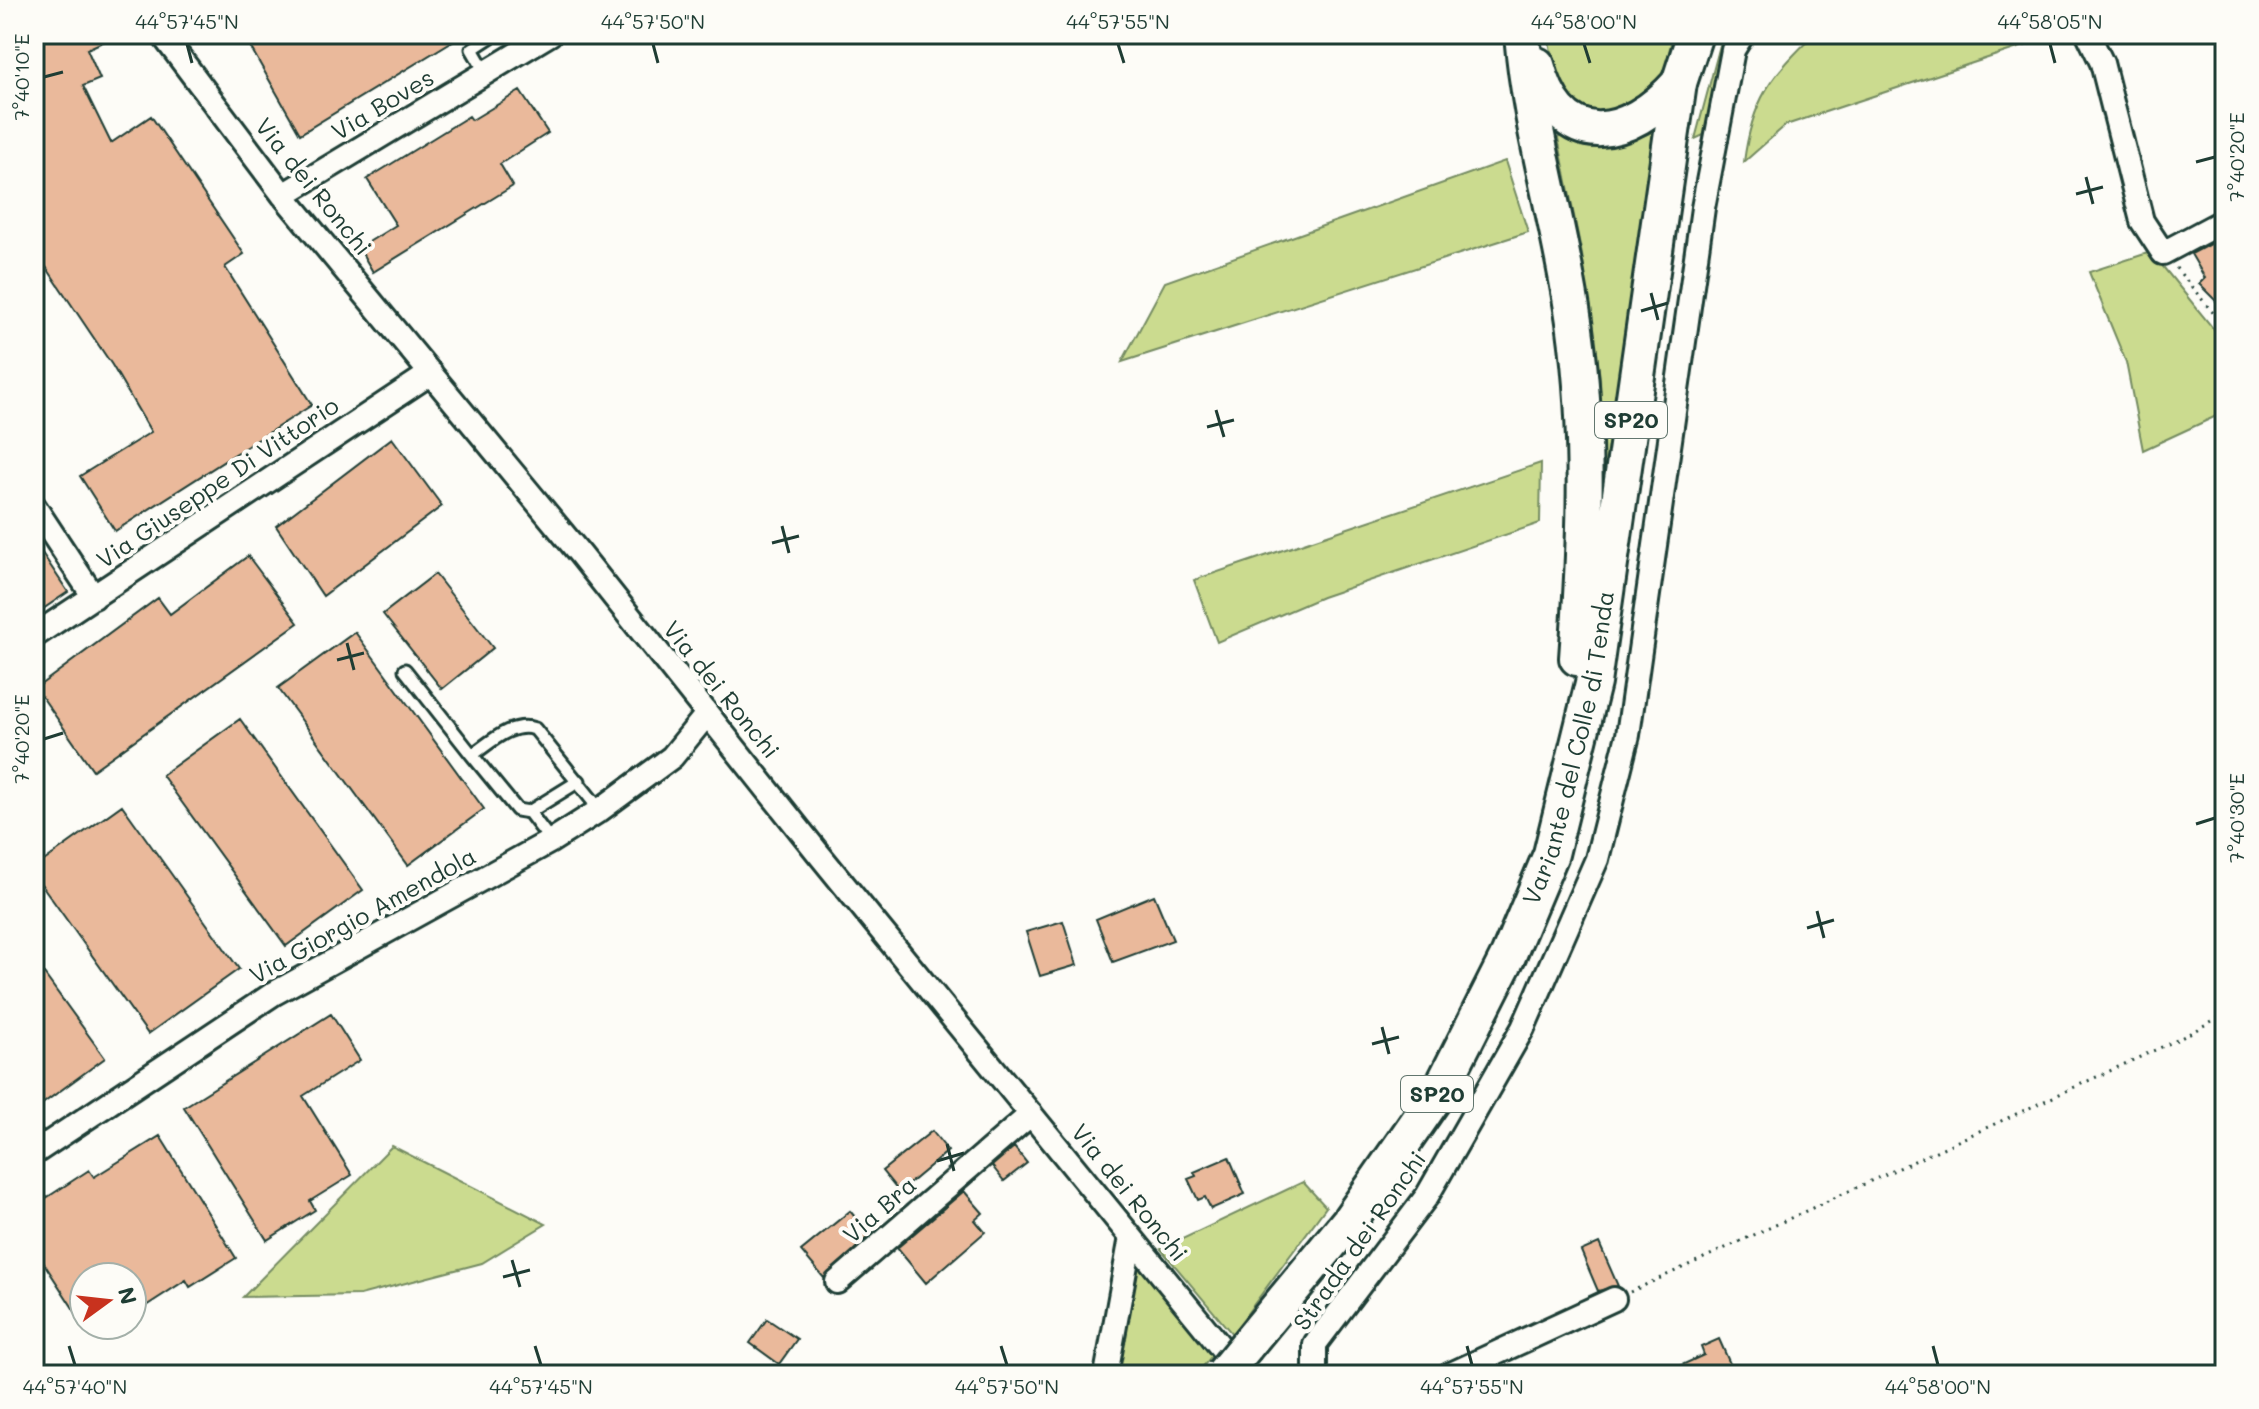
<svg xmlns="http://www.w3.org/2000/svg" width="2259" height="1409" viewBox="0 0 2259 1409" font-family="Mali,sans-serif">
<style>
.green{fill:#cbdb8f;stroke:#758c62;stroke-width:2}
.building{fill:#eab99b;stroke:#1f3d34;stroke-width:2}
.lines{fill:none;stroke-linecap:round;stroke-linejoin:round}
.service-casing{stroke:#1f3d34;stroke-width:17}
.minor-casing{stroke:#1f3d34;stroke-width:28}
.primary-casing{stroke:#1f3d34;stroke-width:40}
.path{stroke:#1f3d34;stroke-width:3;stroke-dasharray:2 6;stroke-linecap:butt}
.service{stroke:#fdfcf7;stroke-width:11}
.minor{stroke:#fdfcf7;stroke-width:22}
.primary{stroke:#fdfcf7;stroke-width:34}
.primary-bridge-casing{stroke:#1f3d34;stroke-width:40;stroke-linecap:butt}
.primary-bridge{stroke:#fdfcf7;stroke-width:34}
.ticks{fill:none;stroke:#1f3d34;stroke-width:3}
.labels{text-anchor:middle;stroke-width:8;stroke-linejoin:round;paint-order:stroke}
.shield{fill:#fdfcf7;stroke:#62766e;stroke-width:2}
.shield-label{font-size:22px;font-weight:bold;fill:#1f3d34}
.street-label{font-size:24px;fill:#1f3d34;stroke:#fdfcf7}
.neatline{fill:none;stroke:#1f3d34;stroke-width:3}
.ticks-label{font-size:20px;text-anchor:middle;fill:#1f3d34}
</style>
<rect width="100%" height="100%" fill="#fdfcf7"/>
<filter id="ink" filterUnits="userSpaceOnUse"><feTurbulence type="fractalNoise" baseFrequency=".0125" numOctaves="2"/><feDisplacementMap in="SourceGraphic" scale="16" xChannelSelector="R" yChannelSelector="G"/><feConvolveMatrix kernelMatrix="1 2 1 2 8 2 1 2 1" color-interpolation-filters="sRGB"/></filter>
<g filter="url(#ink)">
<path class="green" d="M 1548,34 L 1673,34 L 1662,84 L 1610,119 L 1579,111 L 1555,77 Z
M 1723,34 L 1736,34 L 1708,133 L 1695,139 Z
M 1815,34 L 2060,34 L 1786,125 L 1744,162 C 1752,100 1771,75 1815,34 Z
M 1659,129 L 1604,521 L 1600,377 L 1582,255 L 1558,138 L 1566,131 C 1604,150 1621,146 1659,129 Z
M 1505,161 L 1528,232 L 1122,362 L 1165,282 Z
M 2151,252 L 2225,343 L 2225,412 L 2143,450 L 2126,362 L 2089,272 Z
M 1541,463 L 1540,523 L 1322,597 L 1217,642 L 1194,580 Z
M 392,1146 L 546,1224 L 482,1263 L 360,1295 L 243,1297 Z
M 1303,1182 L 1326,1207 L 1232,1334 L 1161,1249 Z
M 1151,1269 L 1216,1351 L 1196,1375 L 1118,1375 L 1135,1270 Z"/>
<path class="building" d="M 34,34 L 120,34 L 87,49 L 100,79 L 83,86 L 111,143 L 151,116 L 244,254 L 225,267 L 312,405 L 115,531 L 80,476 L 151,432 L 112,365 L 34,249 L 34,145 L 40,141 L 34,131 Z
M 243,34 L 464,34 L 300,134 Z
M 520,91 L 548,133 L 500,164 L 513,186 L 373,272 L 359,248 L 396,225 L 367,179 L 469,116 L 472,120 Z
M 2225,236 L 2225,310 L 2199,284 L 2205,278 L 2191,254 Z
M 392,438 L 442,506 L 323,596 L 276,526 Z
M 34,541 L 68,592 L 34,615 Z
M 248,556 L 298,623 L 93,770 L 36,688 L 158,598 L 170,614 Z
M 435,574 L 493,648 L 442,689 L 383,614 Z
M 355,632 L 484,809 L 408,865 L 278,688 Z
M 240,719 L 363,890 L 286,946 L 162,775 Z
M 122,805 L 239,969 L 148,1034 L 34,874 L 34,868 Z
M 1154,895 L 1173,940 L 1113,962 L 1096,919 Z
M 1063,921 L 1077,965 L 1040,976 L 1026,932 Z
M 34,960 L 105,1058 L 34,1110 Z
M 331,1014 L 360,1060 L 303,1096 L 352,1175 L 310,1201 L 315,1210 L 267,1240 L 184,1107 Z
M 932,1131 L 948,1151 L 899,1192 L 882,1171 Z
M 160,1136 L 236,1258 L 190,1287 L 186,1280 L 132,1315 L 132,1277 L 84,1277 L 84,1325 L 34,1248 L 34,1206 L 89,1170 L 94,1177 Z
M 1014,1147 L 1027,1163 L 1004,1181 L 992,1166 Z
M 1229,1157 L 1245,1194 L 1211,1209 L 1205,1197 L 1198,1200 L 1188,1179 L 1196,1176 L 1194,1172 Z
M 964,1191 L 983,1213 L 975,1220 L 985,1232 L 926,1283 L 897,1248 Z
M 850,1211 L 870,1235 L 824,1278 L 801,1251 Z
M 1599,1243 L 1618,1286 L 1598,1291 L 1581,1251 Z
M 767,1319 L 797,1339 L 779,1364 L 750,1343 Z
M 1719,1339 L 1735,1375 L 1660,1375 L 1704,1355 L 1701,1347 Z"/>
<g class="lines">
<g class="service-casing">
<path id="service" d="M 486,73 L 472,49 L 495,34
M 405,670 L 472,755
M 529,812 L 579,781
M 551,841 L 529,812 L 517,810 L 472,755 C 491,742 512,721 535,729 L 600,810"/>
</g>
<g class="minor-casing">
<path id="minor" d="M 162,34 L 283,195 L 580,554 L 818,853 L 1241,1372
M 2088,34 L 2102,63 L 2142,221 L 2163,253 L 2225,220
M 283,195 L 550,34
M 34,506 L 94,597
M 34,636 L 431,373
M 34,1153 L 273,994 L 551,841 L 600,810 L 672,757 L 707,714
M 837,1282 L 1031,1114
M 34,1370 L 38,1375
M 1106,1375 L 1131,1237
M 1315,1375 L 1315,1344 L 1427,1196 L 1523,1028 L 1597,859 L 1628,735 L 1703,208 L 1733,50 L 1743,34
M 1449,1375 L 1614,1299"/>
</g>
<g class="primary-casing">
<g id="primary">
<path d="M 1522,34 C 1530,133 1562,230 1575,329 C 1590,438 1585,548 1577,658"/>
<path d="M 1537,65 C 1561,155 1628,140 1679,83"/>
<path id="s1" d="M 1246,1346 L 1349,1221 L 1442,1087 L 1508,956 L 1551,854 L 1593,683 L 1679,83 L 1695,34"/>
</g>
</g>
<path class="path" d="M 2176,268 L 2225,327
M 1630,1292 L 2179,1039 L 2225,1014"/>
<use href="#service" class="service"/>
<use href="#minor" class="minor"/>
<use href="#primary" class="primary"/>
<g class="primary-bridge-casing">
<path id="primary-bridge" d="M 1223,1374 L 1246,1346"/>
</g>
<use href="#primary-bridge" class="primary-bridge"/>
</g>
</g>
<path class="ticks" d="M 187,44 L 192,63M 653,44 L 658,63M 1118,44 L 1124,63M 1584,44 L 1590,63M 2050,44 L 2055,63M 44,77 L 63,72M 2196,162 L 2215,157M 2086,177 L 2093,204M 2076,194 L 2103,187M 1651,293 L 1658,320M 1641,311 L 1668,303M 1216,410 L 1224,437M 1207,427 L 1234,420M 782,526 L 789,553M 772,543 L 799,536M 347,643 L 354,670M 337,660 L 364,653M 44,739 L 63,733M 2196,824 L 2215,818M 1817,911 L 1824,938M 1807,928 L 1834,920M 1382,1027 L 1389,1054M 1372,1044 L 1399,1037M 947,1144 L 954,1171M 937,1161 L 964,1153M 512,1260 L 520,1287M 503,1277 L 530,1270M 69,1346 L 75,1365M 535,1346 L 541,1365M 1001,1346 L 1007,1365M 1467,1346 L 1472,1365M 1933,1346 L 1938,1365"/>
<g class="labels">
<g class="shield">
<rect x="1595" y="402" width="72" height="36" rx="6"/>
<rect x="1401" y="1076" width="72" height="36" rx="6"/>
</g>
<g class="shield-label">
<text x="1631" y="428">SP20</text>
<text x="1437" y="1102">SP20</text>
</g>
<g class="street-label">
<text transform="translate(383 105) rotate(-31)" y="8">Via Boves</text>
<text transform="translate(313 187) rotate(51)" y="8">Via dei Ronchi</text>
<text transform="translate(218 483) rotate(-34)" y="8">Via Giuseppe Di Vittorio</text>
<text transform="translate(721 690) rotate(51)" y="8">Via dei Ronchi</text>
<text dy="8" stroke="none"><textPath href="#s1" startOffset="690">Variante del Colle di Tenda</textPath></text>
<text transform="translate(363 916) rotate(-29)" y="8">Via Giorgio Amendola</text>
<text transform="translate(1129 1193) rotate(51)" y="8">Via dei Ronchi</text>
<text transform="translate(880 1210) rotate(-41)" y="8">Via Bra</text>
<text transform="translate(1360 1241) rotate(-55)" y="8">Strada dei Ronchi</text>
</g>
</g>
<rect width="2259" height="1409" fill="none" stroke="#fdfcf7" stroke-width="88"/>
<g transform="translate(108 1301) rotate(75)"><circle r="38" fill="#fdfcf7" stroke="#a4b0a9" stroke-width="2"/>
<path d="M0-6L14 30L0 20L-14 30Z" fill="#c8321e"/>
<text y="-12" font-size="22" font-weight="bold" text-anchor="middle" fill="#1f3d34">N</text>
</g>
<rect x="44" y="44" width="2171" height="1321" class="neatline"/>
<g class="ticks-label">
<text x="187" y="29">44°57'45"N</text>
<text x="653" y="29">44°57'50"N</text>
<text x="1118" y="29">44°57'55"N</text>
<text x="1584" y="29">44°58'00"N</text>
<text x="2050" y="29">44°58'05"N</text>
<text transform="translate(22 77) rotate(-90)" y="7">7°40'10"E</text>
<text transform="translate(2237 157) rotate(-90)" y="7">7°40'20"E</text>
<text transform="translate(22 739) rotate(-90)" y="7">7°40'20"E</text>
<text transform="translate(2237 818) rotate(-90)" y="7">7°40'30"E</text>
<text x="75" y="1394">44°57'40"N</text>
<text x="541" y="1394">44°57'45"N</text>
<text x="1007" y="1394">44°57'50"N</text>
<text x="1472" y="1394">44°57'55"N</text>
<text x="1938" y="1394">44°58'00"N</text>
</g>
</svg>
